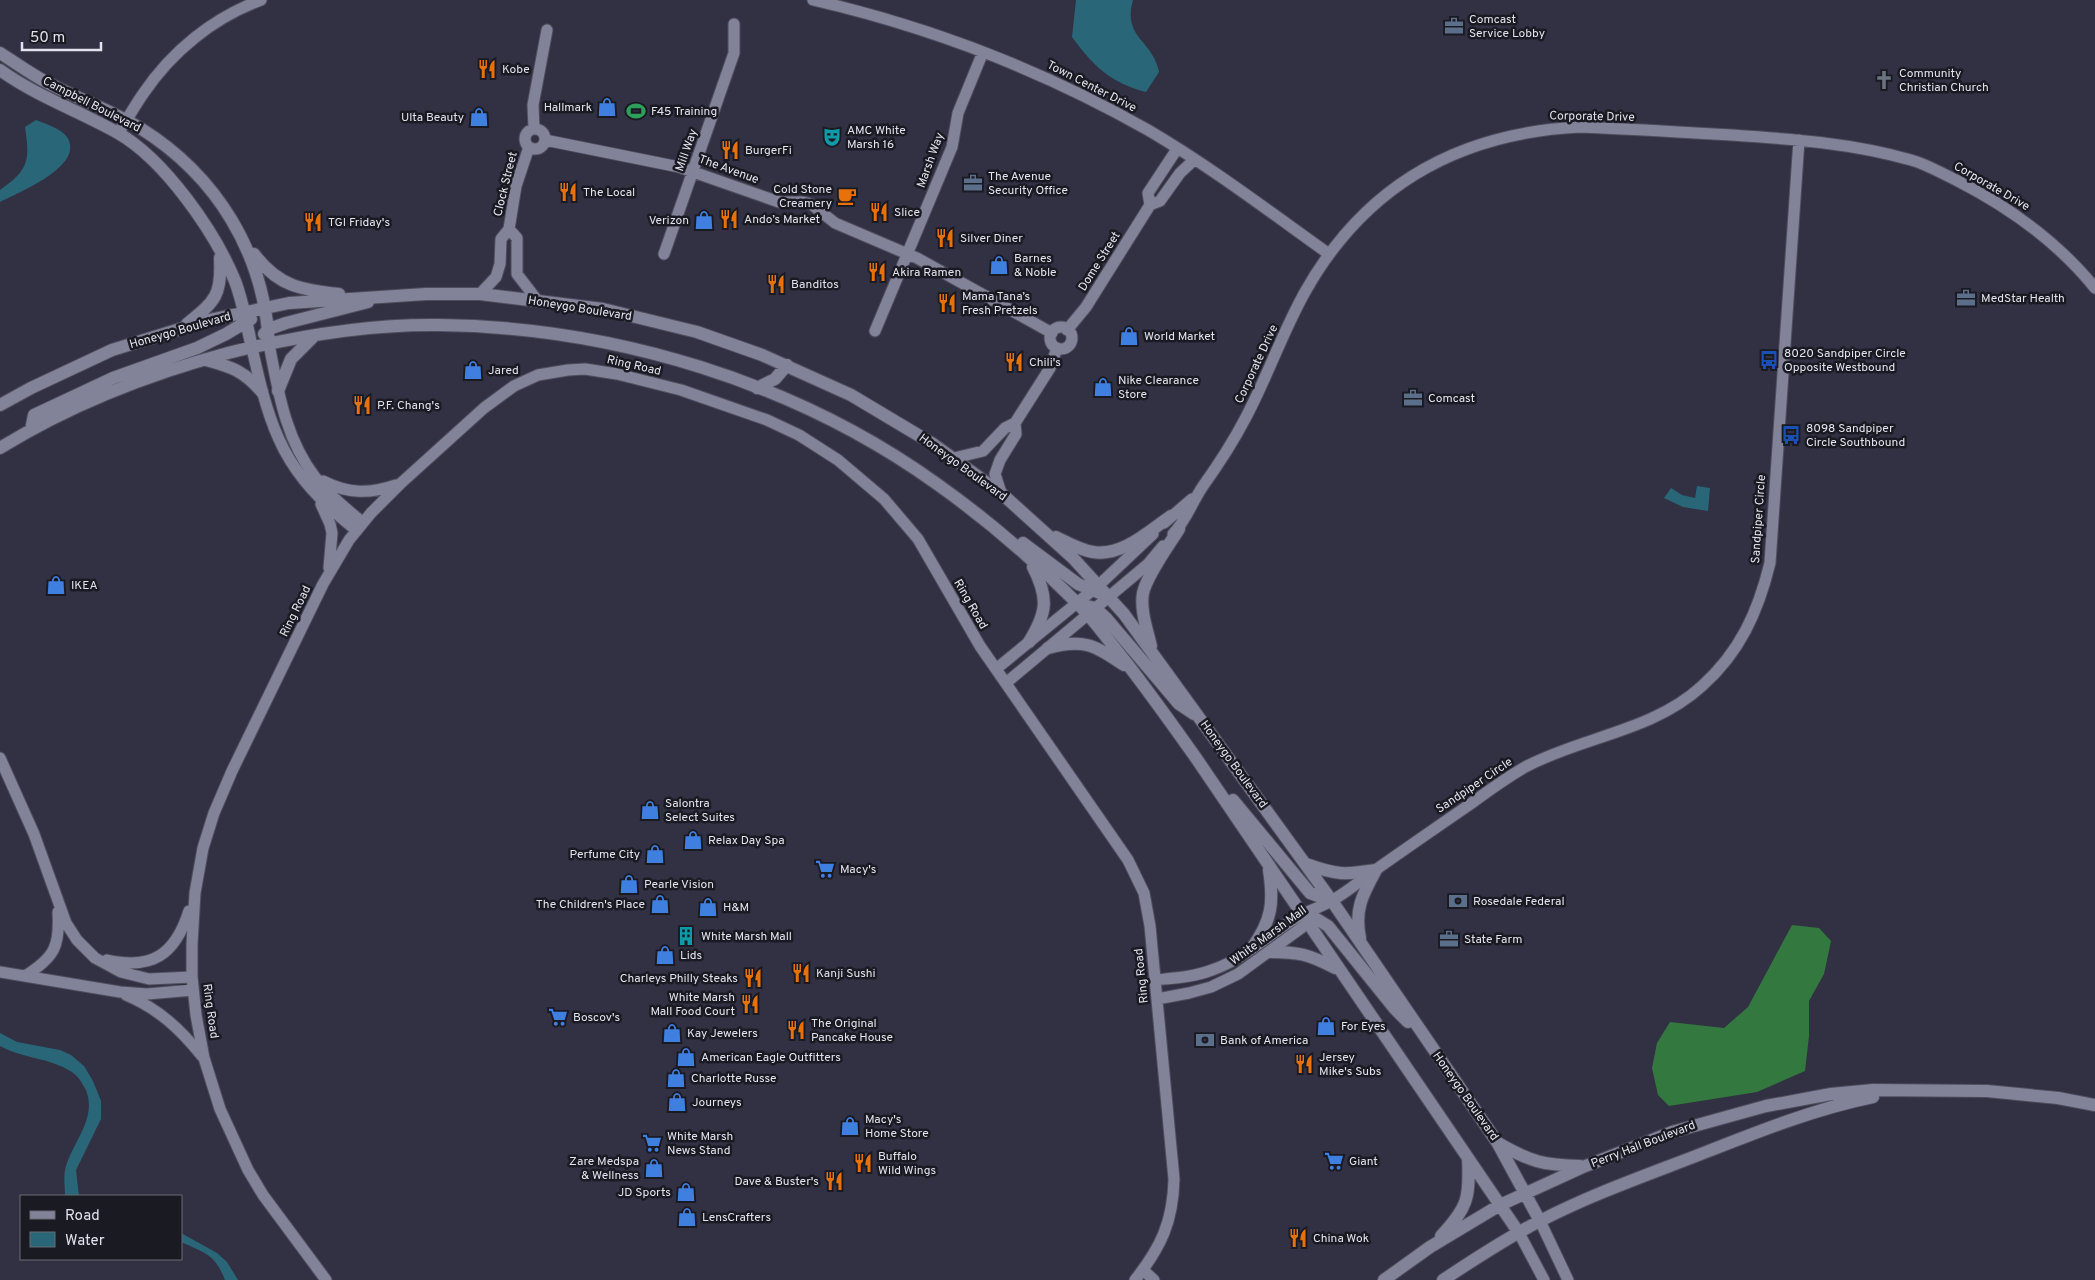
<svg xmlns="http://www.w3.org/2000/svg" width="2095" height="1280" viewBox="0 0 2095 1280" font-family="Overpass,sans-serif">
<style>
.forest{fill:#33783e}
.water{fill:#296678}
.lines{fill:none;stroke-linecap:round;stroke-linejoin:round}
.minor-casing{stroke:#4e4d5d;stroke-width:13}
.secondary-casing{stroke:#4e4d5d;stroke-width:14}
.minor{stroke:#828298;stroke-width:11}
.secondary{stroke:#828298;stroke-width:12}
.labels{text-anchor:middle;stroke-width:5;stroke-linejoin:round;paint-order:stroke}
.poi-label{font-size:12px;fill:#e2e2ee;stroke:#1a1a23;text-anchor:start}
.street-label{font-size:12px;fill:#e2e2ee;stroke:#1a1a23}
</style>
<rect width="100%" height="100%" fill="#323144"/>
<path class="forest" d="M 1792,925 L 1819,928 L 1831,941 L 1824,974 L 1809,1001 L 1809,1036 L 1805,1071 L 1757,1092 L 1669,1106 L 1658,1095 L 1652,1068 L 1657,1043 L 1670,1022 L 1724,1028 L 1748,1007 Z"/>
<path class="water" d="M 1076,0 L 1133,0 C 1122,38 1153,40 1159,72 L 1146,92 C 1111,83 1093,66 1072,37 Z
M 36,120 C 46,124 60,128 67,137 C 86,166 17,193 0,202 L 0,190 C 29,170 30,160 25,127 Z
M 1697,486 L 1710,488 L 1708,511 L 1683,507 L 1664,498 L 1671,488 L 1682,495 L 1695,498 Z
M 0,1033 L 17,1042 L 60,1050 L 71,1055 L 84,1066 L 93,1081 L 101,1101 L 101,1119 L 76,1170 L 79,1196 L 65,1196 C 65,1186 63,1175 66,1166 C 74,1140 97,1118 86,1090 C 82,1083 79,1077 72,1072 C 48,1057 24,1059 0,1046 Z
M 181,1233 L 217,1253 L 227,1262 L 238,1280 L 225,1280 C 215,1254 205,1253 181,1242 Z"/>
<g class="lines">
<g class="minor-casing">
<path id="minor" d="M 813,0 C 930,27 1044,71 1148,130 C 1211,167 1270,212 1329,254
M 534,129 L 533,105 L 547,30
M525 139a10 10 0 1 1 20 0a10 10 0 1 1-20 0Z
M 118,133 C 127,120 134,107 143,94 C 172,51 213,18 261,0
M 545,140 L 679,167 L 779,202 L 803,202 L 811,204 L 835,223 L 917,258 L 1052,333
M 1177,149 L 1148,193 L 1150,205 L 1160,201 L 1180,173 L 1194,160
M 509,229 L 517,238 L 517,274 L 537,300
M 664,254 L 734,53 L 734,24
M 480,294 L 496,277 L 500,264 L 501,239 L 509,229 L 516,186 L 529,147
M1050 338a11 11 0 1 1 22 0a11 11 0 1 1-22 0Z
M 1067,330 L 1086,307 L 1150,205
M 875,331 L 952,147 L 958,113 L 983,52
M 269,344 C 278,390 285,438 315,477 C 328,495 346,508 362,522
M 252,348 C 271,434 284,473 356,530
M 954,458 L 983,451 L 1005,428 L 1015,423 L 1050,368 L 1057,348
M 323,481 C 348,494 370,494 396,485
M 1001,493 L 995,474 L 1000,460 L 1016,434 L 1015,423
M 321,504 L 330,524 L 332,533 L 329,568
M 1164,523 L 1192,499
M 1173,534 C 1186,521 1192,502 1203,486 C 1218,465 1233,442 1245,419 C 1267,378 1282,333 1305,292 C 1365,185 1458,133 1580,127 C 1630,129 1680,132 1731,135 C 1791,139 1852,143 1911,160 C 1926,164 1941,173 1956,180 C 2009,207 2057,241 2095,288
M 996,669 L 1099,585 L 1153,534
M 1006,683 L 1148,564 L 1163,546
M 0,758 L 34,834 L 66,923 L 77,940 L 95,958 L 121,972 L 149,979 L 192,977
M 107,960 C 152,970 175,955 189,911
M 0,972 L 120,992 L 147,994 L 193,990
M 25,976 C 55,957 60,946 58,912
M 1155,980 C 1174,978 1194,977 1212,970 C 1245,959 1271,932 1301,915 C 1311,910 1323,906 1333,900 C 1347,892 1360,881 1374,871 C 1405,849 1437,827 1469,805 C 1488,791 1507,777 1527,766 C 1585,736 1653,731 1702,686 C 1740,652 1758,612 1770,563 L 1799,140
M 126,995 C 159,1009 180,1029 202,1056
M 1157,999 L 1189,993 L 1211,987 L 1238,974 L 1315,918
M 1540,1221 L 1568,1280
M 1519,1233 L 1544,1280
M 1143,1270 L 1154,1280
M 326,1280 L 263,1195 L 248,1170 L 220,1109 L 204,1058 L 196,1015 L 192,977 L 192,944 L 195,893 L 203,848 L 214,813 L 232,771 L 323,584 L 349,540 L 371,513 L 400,484 L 484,408 L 514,386 L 538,375 L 568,370 L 585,369 L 617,374 L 681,390 L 767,420 L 799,435 L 838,460 L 884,499 L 918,539 L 980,646 L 1128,860 L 1144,893 L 1150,926 L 1174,1179 C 1173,1222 1161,1247 1135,1280"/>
</g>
<g class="secondary-casing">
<path id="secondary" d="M 0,53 C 16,63 31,74 48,83 C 78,99 111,110 140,128 C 217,176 264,253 269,344
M 0,70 C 36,96 79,111 118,133 C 165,160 215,232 235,281 C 243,302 247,326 252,348
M 254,254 C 278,286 301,290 339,294
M 187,324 C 215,301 222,296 220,258
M 264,334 L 269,329 L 286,323 L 368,302
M 206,360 C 232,367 244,371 262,392
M 757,388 L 775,379 L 787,365
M 278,391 L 291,359 L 314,336
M 0,405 L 31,388 L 112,350 L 209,320 L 289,303 L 426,294 L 480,294 L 603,309 L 697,332 L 762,355 L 851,395 L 933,444 L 1001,493 L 1073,558 L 1124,614 L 1332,901 L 1497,1142 L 1540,1221
M 31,430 L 34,415 L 113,378 L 197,348 L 226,334 L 251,319
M 0,448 C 70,405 149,374 228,353 C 297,336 369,324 439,325 C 614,327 795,382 937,484 C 988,520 1035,561 1079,605 C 1092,618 1103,633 1114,647 C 1143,683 1169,720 1196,758 L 1519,1233
M 1056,537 C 1068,543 1080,550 1093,552 C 1122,557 1149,531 1171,516
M 1023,543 L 1078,584 L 1107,596
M 1079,604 L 1095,608 L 1106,618 L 1179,704 L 1194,714
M 1029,642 C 1047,613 1049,598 1033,567
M 1151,646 C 1147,629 1140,610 1143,593 C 1147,575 1169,545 1179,529
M 1048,648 C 1083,638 1094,645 1124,665
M 1233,800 L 1310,893 L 1332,901
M 1306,864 C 1337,875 1344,875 1376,870
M 1301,915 L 1315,918 L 1328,926 L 1395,1009 L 1408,1022
M 1360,938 C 1354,909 1363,894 1376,870
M 1252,948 C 1272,920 1274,903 1269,870
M 1269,952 C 1299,952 1308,954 1335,968
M 1498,1143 C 1531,1162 1543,1165 1580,1166
M 1441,1236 C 1468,1207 1470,1198 1468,1158
M 1384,1280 L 1430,1247 L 1500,1205 L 1583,1167 L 1672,1132 L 1766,1106 L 1831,1094 L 1873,1090 L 1987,1091 L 2058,1098 L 2095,1105
M 1443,1280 C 1475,1259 1506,1238 1540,1221 C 1592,1194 1647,1175 1701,1154 C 1757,1132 1814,1109 1873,1097"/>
</g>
<use href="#minor" class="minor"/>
<use href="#secondary" class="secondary"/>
</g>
<defs>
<g id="office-bare" transform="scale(1.5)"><path d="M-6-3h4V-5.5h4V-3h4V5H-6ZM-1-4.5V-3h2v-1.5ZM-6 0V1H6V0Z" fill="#5c6f8a" stroke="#1a1a23" stroke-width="2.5" paint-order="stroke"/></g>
<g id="restaurant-bare" transform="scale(1.5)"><path d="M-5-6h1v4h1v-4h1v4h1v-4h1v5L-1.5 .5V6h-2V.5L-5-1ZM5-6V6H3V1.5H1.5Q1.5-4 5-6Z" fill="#e8710a" stroke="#1a1a23" stroke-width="2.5" paint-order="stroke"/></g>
<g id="church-bare" transform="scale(1.5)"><path d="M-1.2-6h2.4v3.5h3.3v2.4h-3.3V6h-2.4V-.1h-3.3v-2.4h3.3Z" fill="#6b7280" stroke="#1a1a23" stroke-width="2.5" paint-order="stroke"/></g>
<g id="shop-bare" transform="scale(1.5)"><path d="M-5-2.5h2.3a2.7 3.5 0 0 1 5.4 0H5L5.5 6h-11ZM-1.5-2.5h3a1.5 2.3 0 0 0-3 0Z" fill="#3f7fe0" stroke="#1a1a23" stroke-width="2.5" paint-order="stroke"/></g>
<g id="stadium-bare" transform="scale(1.5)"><path d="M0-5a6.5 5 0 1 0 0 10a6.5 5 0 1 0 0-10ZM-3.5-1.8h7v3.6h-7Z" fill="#2e9e5b" stroke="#1a1a23" stroke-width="2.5" paint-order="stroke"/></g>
<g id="theatre-bare" transform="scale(1.5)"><path d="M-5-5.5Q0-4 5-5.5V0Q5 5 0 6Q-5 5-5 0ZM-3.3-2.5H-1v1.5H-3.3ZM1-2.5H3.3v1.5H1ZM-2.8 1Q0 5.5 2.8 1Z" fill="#0f9aa8" stroke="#1a1a23" stroke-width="2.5" paint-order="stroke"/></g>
<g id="cafe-bare" transform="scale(1.5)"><path d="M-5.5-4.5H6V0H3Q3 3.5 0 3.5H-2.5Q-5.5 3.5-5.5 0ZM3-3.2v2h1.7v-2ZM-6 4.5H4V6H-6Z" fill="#e8710a" stroke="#1a1a23" stroke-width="2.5" paint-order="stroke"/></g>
<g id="bus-bare" transform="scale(1.5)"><path d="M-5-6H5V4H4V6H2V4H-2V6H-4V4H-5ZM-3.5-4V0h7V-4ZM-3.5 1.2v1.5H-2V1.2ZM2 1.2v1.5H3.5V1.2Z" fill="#1a4fb4" stroke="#1a1a23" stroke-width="2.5" paint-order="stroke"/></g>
<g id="supermarket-bare" transform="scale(1.5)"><path d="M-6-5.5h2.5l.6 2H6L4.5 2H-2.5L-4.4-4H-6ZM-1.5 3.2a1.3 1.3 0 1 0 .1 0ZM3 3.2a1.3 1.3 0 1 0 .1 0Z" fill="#3f7fe0" stroke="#1a1a23" stroke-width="2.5" paint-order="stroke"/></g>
<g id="bank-bare" transform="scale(1.5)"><path d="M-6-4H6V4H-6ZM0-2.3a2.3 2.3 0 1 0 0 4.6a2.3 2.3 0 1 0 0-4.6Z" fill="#5c6f8a" stroke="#1a1a23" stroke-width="2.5" paint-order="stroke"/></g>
<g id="building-bare" transform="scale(1.5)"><path d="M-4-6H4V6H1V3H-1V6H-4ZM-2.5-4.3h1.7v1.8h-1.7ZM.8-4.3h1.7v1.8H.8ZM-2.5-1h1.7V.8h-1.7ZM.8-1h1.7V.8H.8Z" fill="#0f9aa8" stroke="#1a1a23" stroke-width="2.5" paint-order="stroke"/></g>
</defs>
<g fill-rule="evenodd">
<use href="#office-bare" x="1454" y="26"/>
<use href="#restaurant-bare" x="487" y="69"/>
<use href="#church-bare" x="1884" y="80"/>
<use href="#shop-bare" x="607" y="107"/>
<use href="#stadium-bare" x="636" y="111"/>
<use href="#shop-bare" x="479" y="117"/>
<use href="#theatre-bare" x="832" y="137"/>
<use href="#restaurant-bare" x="730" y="150"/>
<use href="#office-bare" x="973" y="183"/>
<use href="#restaurant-bare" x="568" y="192"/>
<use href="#cafe-bare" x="847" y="196"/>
<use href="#restaurant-bare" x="879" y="212"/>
<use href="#restaurant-bare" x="729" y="219"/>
<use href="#shop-bare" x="704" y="220"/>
<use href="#restaurant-bare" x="313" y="222"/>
<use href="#restaurant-bare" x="945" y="238"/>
<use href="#shop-bare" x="999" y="265"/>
<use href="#restaurant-bare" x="877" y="272"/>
<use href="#restaurant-bare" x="776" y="284"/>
<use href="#office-bare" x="1966" y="298"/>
<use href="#restaurant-bare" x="947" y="303"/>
<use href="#shop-bare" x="1129" y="336"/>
<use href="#bus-bare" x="1769" y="360"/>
<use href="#restaurant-bare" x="1014" y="362"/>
<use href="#shop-bare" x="473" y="370"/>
<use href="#shop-bare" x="1103" y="387"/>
<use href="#office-bare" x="1413" y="398"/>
<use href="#restaurant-bare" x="362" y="405"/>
<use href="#bus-bare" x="1791" y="435"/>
<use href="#shop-bare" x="56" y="585"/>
<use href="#shop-bare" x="650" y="810"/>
<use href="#shop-bare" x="693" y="840"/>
<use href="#shop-bare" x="655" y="854"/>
<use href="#supermarket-bare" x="825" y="869"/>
<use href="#shop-bare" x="629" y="884"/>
<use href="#bank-bare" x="1458" y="901"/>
<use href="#shop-bare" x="660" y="904"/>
<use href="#shop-bare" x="708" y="907"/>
<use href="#building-bare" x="686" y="936"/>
<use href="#office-bare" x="1449" y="939"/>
<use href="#shop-bare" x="665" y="955"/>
<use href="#restaurant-bare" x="801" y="973"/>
<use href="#restaurant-bare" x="753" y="978"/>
<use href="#restaurant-bare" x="750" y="1004"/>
<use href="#supermarket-bare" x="558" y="1017"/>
<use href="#shop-bare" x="1326" y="1026"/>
<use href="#restaurant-bare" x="796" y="1030"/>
<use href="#shop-bare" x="672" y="1033"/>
<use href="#bank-bare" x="1205" y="1040"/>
<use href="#shop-bare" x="686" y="1057"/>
<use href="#restaurant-bare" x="1304" y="1064"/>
<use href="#shop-bare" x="676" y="1078"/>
<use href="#shop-bare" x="677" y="1102"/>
<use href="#shop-bare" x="850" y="1126"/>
<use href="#supermarket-bare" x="652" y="1143"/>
<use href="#supermarket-bare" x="1334" y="1161"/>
<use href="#restaurant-bare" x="863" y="1163"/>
<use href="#shop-bare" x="654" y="1168"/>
<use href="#restaurant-bare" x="834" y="1181"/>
<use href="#shop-bare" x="686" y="1192"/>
<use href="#shop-bare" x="687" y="1217"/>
<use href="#restaurant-bare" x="1298" y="1238"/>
</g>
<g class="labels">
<g class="poi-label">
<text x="1469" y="23">Comcast<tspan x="1469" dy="14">Service Lobby</tspan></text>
<text x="502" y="73">Kobe</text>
<text x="1899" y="77">Community<tspan x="1899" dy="14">Christian Church</tspan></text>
<text x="592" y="111" text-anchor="end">Hallmark</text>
<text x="651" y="115">F45 Training</text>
<text x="464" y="121" text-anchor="end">Ulta Beauty</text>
<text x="847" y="134">AMC White<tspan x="847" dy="14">Marsh 16</tspan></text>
<text x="745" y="154">BurgerFi</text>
<text x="988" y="180">The Avenue<tspan x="988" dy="14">Security Office</tspan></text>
<text x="832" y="193" text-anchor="end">Cold Stone<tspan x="832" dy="14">Creamery</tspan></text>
<text x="583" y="196">The Local</text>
<text x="894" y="216">Slice</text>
<text x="744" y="223">Ando’s Market</text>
<text x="689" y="224" text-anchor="end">Verizon</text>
<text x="328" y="226">TGI Friday's</text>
<text x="960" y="242">Silver Diner</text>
<text x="1014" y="262">Barnes<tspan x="1014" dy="14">&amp; Noble</tspan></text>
<text x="892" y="276">Akira Ramen</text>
<text x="791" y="288">Banditos</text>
<text x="962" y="300">Mama Tana’s<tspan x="962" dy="14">Fresh Pretzels</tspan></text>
<text x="1981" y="302">MedStar Health</text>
<text x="1144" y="340">World Market</text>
<text x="1784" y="357">8020 Sandpiper Circle<tspan x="1784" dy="14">Opposite Westbound</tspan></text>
<text x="1029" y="366">Chili's</text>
<text x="488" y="374">Jared</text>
<text x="1118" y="384">Nike Clearance<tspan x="1118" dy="14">Store</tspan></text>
<text x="1428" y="402">Comcast</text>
<text x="377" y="409">P.F. Chang's</text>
<text x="1806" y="432">8098 Sandpiper<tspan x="1806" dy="14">Circle Southbound</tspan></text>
<text x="71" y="589">IKEA</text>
<text x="665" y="807">Salontra<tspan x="665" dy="14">Select Suites</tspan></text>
<text x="708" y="844">Relax Day Spa</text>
<text x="640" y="858" text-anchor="end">Perfume City</text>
<text x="840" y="873">Macy's</text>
<text x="644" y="888">Pearle Vision</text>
<text x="1473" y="905">Rosedale Federal</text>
<text x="645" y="908" text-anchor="end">The Children's Place</text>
<text x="723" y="911">H&amp;M</text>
<text x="701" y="940">White Marsh Mall</text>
<text x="1464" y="943">State Farm</text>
<text x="680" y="959">Lids</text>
<text x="816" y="977">Kanji Sushi</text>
<text x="738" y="982" text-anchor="end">Charleys Philly Steaks</text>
<text x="735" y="1001" text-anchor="end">White Marsh<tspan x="735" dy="14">Mall Food Court</tspan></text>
<text x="573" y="1021">Boscov's</text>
<text x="811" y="1027">The Original<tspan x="811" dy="14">Pancake House</tspan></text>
<text x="1341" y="1030">For Eyes</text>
<text x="687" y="1037">Kay Jewelers</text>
<text x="1220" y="1044">Bank of America</text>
<text x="701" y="1061">American Eagle Outfitters</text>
<text x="1319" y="1061">Jersey<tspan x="1319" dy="14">Mike's Subs</tspan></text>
<text x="691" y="1082">Charlotte Russe</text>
<text x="692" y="1106">Journeys</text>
<text x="865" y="1123">Macy's<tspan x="865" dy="14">Home Store</tspan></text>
<text x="667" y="1140">White Marsh<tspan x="667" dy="14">News Stand</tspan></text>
<text x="878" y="1160">Buffalo<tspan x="878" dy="14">Wild Wings</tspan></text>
<text x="639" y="1165" text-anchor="end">Zare Medspa<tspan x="639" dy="14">&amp; Wellness</tspan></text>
<text x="1349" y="1165">Giant</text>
<text x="819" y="1185" text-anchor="end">Dave &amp; Buster's</text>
<text x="671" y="1196" text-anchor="end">JD Sports</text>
<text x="702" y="1221">LensCrafters</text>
<text x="1313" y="1242">China Wok</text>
</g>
<g class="street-label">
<text transform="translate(1092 86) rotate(27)" y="4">Town Center Drive</text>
<text transform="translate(92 104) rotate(27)" y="4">Campbell Boulevard</text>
<text transform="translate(1592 116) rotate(1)" y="4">Corporate Drive</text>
<text transform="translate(686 150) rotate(-71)" y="4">Mill Way</text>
<text transform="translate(930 160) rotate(-70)" y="4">Marsh Way</text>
<text transform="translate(729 169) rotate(20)" y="4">The Avenue</text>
<text transform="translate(505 184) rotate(-76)" y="4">Clock Street</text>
<text transform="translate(1992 186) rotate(30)" y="4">Corporate Drive</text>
<text transform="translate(1099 261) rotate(-58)" y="4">Dome Street</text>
<text transform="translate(580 308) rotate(9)" y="4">Honeygo Boulevard</text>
<text transform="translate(180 330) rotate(-16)" y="4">Honeygo Boulevard</text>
<text transform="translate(1256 364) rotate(-65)" y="4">Corporate Drive</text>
<text transform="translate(634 365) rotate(13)" y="4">Ring Road</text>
<text transform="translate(963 467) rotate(36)" y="4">Honeygo Boulevard</text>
<text transform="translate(1758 519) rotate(-86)" y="4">Sandpiper Circle</text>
<text transform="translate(971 604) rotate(60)" y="4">Ring Road</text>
<text transform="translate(295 611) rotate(-64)" y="4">Ring Road</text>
<text transform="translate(1234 764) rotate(54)" y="4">Honeygo Boulevard</text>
<text transform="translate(1474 785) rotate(-34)" y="4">Sandpiper Circle</text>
<text transform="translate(1268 935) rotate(-36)" y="4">White Marsh Mall</text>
<text transform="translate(1141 976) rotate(-96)" y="4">Ring Road</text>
<text transform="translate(211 1011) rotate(82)" y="4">Ring Road</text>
<text transform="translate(1466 1096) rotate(55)" y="4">Honeygo Boulevard</text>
<text transform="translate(1643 1144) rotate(-21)" y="4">Perry Hall Boulevard</text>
</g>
</g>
<rect x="20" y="1195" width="162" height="65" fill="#1a1a23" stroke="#6a6a74"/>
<rect x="30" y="1211" width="25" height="8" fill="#828298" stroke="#6a6a74"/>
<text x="65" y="1220" font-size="15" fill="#e2e2ee">Road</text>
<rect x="30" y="1232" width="25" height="15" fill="#296678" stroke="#6a6a74"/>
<text x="65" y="1245" font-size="15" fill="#e2e2ee">Water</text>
<path d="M22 42v8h79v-8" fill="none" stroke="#e2e2ee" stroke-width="2.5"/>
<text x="30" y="42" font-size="15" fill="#e2e2ee" stroke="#1a1a23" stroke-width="4" paint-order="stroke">50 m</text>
</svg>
